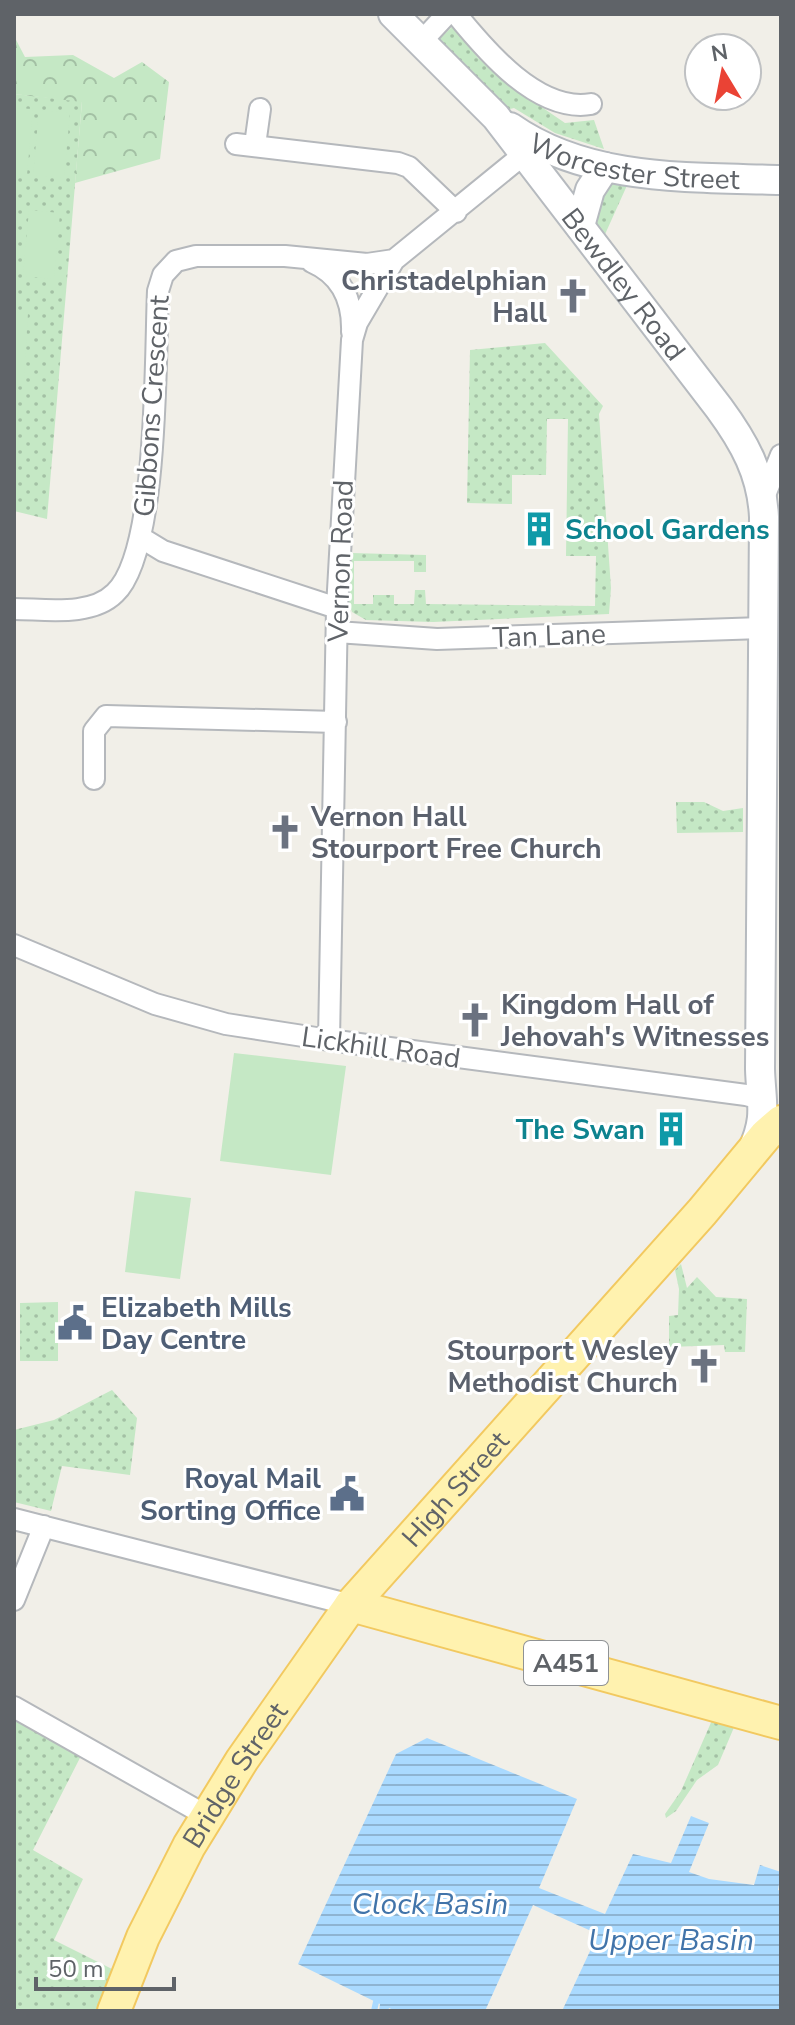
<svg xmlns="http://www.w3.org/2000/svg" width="795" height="2025" viewBox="0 0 795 2025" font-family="'Nunito Sans',sans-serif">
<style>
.green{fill:url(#green-dots)}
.forest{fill:url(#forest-crowns)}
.pitch{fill:#c5e8c5}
.water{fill:url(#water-rules)}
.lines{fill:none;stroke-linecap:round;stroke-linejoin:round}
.stream{stroke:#aadaff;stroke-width:6}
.street-casing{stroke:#b5b8bc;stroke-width:24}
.secondary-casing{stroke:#b6babf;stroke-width:32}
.primary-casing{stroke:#f2c960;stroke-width:36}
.street{stroke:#fff;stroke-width:20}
.secondary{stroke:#fff;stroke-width:28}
.primary{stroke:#fff2af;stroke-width:32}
.labels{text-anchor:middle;stroke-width:6;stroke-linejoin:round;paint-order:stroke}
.shield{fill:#fff;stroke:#8f9295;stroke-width:2}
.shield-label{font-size:26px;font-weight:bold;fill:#5f6368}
.street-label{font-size:28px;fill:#5f6368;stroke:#fff}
.worship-label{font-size:28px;font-weight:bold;fill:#5b616d;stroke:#fff;text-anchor:end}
.culture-label{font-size:28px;font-weight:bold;fill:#0d838f;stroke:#fff;text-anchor:start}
.service-label{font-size:28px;font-weight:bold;fill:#4e5e75;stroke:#fff;text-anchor:start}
.water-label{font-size:30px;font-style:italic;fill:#4174aa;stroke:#fff}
</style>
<defs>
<pattern id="green-dots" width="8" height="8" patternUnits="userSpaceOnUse" patternTransform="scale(2)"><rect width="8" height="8" fill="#c5e8c5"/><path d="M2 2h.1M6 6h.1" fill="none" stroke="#a3c0a4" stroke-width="1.8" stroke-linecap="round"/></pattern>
<pattern id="forest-crowns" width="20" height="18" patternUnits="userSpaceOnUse" patternTransform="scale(2)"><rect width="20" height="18" fill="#c5e8c5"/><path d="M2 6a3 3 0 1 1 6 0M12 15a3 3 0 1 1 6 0" fill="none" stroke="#a3c0a4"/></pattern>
<pattern id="water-rules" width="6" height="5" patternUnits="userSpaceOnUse" patternTransform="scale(2)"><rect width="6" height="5" fill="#aadaff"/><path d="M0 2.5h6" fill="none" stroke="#8eb4d2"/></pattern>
</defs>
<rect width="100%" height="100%" fill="#f1efe8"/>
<path class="green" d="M 454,25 L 478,58 L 524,95 L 565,123 L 594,120 L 604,149 L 555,133 L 514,108 L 498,112 L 433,45 Z
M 14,94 L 82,101 L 47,519 L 14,511 Z
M 629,181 L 602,241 L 592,216 L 607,182 Z
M 545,343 L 603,406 L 599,414 L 611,588 L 609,614 L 433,622 L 366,620 L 352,612 L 349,602 L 351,553 L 426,555 L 426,572 L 414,572 L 414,561 L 354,561 L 354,604 L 373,604 L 373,595 L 394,595 L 394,604 L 414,604 L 415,590 L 425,590 L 426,604 L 595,606 L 596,556 L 566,556 L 568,419 L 547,419 L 546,475 L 512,475 L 512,504 L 467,503 L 470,350 Z
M 676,802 L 704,802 L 723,811 L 743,808 L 743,832 L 677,833 Z
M 681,1264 L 687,1288 L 697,1277 L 716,1297 L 747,1299 L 745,1352 L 725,1352 L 724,1345 L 669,1347 L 669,1316 L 678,1315 L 679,1289 L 675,1270 Z
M 58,1302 L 58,1361 L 20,1361 L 20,1303 Z
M 112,1390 L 137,1418 L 130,1475 L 62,1466 L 51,1511 L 14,1502 L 14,1430 L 54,1420 Z
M 14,1715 L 83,1752 L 33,1850 L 83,1879 L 54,1940 L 112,1969 L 98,2011 L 14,2011 Z
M 713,1718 L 735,1725 L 718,1765 L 697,1780 L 676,1811 L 666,1818 L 665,1814 L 681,1791 Z"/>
<path class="forest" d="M 14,36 L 25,57 L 73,55 L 114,78 L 142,62 L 169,82 L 160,159 L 75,183 L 82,102 L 14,94 Z"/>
<path class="pitch" d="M 14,108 L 33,109 L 27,175 L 14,174 Z
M 39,110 L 70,113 L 64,178 L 33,175 Z
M 29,210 L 60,213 L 54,279 L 23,276 Z
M 14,312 L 28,313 L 24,378 L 14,378 Z
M 234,1053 L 346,1066 L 331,1175 L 220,1161 Z
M 135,1191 L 191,1198 L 180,1279 L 125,1272 Z"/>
<path class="water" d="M 427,1738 L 577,1799 L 539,1888 L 605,1914 L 633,1854 L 671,1863 L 691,1816 L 709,1823 L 689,1872 L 709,1879 L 754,1885 L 760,1865 L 781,1872 L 778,1890 L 781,1891 L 781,2011 L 562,2011 L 598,1934 L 533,1905 L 485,2011 L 396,2011 L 389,2008 L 388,2011 L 379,2011 L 380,2004 L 298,1964 L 396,1754 Z"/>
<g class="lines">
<path class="stream" d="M 374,2011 L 376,2002"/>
<g class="street-casing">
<path id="street" d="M 456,14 C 486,51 538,113 591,104
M 421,42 L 447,14
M 236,144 L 398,163 L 409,167 L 456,212
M 255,145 L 260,109
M 312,262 C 342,275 353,301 352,332
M 763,500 L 781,455
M 140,537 L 163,551 L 337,608
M 14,609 C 45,609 91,617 115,593 C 159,552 155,354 158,291 L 163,275 L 176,261 L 196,256 L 285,256 L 367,264 L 394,260
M 337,632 L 437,639 L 762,628
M 94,779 L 94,731 L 106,716 L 336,722
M 14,945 L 155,1004 L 226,1024 L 329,1040 L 746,1095 L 761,1099
M 329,1040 L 337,608 L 352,340 L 357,323 L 394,260 L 523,155
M 14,1519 L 351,1605
M 14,1600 L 44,1526
M 14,1707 L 207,1816"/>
</g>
<g class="secondary-casing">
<g id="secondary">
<path id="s1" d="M 393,14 L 496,117 L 719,408 C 744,442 762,474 764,517 L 760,1069 C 761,1103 768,1117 752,1151"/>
<path id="s2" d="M 510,127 C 588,182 689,177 781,180"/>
<path d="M 580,226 L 590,190 L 605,167"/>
</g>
</g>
<g class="primary-casing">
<g id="primary">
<path d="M 351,1605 L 781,1723"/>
<path id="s3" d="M 114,2011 L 143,1937 L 189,1846 L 242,1760 L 351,1605 L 702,1212 L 766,1135 L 781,1122"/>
</g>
</g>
<use href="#street" class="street"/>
<use href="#secondary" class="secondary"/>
<use href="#primary" class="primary"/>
</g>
<defs>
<g id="church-bare" transform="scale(2.76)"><path d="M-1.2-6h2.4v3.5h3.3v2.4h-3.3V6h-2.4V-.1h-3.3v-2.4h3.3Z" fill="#6b7280" stroke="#fff" stroke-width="2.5" paint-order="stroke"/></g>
<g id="building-bare" transform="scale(2.76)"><path d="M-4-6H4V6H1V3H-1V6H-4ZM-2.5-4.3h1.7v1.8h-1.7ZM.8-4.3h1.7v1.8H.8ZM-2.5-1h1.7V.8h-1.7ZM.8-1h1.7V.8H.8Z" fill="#0f9aa8" stroke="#fff" stroke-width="2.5" paint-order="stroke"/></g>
<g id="civic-bare" transform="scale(2.76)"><path d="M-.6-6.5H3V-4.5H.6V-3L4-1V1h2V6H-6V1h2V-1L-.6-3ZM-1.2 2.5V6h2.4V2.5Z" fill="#5c6f8a" stroke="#fff" stroke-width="2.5" paint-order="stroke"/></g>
</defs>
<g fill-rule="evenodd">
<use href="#church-bare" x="573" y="296"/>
<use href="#building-bare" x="539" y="529"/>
<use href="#church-bare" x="285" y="832"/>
<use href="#church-bare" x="475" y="1020"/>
<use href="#building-bare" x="671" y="1129"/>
<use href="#civic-bare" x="75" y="1323"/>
<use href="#church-bare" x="704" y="1366"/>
<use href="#civic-bare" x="347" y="1494"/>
</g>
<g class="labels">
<rect class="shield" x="524" y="1641" width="84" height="44" rx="6"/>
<g class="shield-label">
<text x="566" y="1672">A451</text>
</g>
<g class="street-label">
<text dy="10" stroke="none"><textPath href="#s2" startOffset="132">Worcester Street</textPath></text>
<text dy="10" stroke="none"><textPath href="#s1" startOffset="356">Bewdley Road</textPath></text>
<text transform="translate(151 406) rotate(-86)" y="10">Gibbons Crescent</text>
<text transform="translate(340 561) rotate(-88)" y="10">Vernon Road</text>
<text transform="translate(549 635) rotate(-2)" y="10">Tan Lane</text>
<text transform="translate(381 1047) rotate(8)" y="10">Lickhill Road</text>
<text dy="10" stroke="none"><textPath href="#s3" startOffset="628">High Street</textPath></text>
<text dy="10" stroke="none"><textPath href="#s3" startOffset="266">Bridge Street</textPath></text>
</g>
<g class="worship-label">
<text x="547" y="290">Christadelphian<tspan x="547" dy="32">Hall</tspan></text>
<text x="311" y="826" text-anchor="start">Vernon Hall<tspan x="311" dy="32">Stourport Free Church</tspan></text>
<text x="501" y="1014" text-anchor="start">Kingdom Hall of<tspan x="501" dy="32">Jehovah's Witnesses</tspan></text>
<text x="678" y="1360">Stourport Wesley<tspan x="678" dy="32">Methodist Church</tspan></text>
</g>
<g class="culture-label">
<text x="565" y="539">School Gardens</text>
<text x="645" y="1139" text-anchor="end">The Swan</text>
</g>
<g class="service-label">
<text x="101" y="1317">Elizabeth Mills<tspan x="101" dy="32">Day Centre</tspan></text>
<text x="321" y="1488" text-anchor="end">Royal Mail<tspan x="321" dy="32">Sorting Office</tspan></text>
</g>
<g class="water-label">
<text x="430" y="1914">Clock Basin</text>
<text x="671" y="1950">Upper Basin</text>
</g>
</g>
<rect width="795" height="2025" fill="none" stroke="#5f6368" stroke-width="32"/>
<g transform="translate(723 72) rotate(350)"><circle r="38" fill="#ffffff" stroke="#bfc1c3" stroke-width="2"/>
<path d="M0-6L14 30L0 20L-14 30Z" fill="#ea4335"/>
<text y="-12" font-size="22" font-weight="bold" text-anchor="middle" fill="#5f6368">N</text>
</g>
<path d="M36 1977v12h138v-12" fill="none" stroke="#5f6368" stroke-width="4"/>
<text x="48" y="1977" font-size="24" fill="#5f6368" stroke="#ffffff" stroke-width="6" paint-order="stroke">50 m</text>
</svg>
